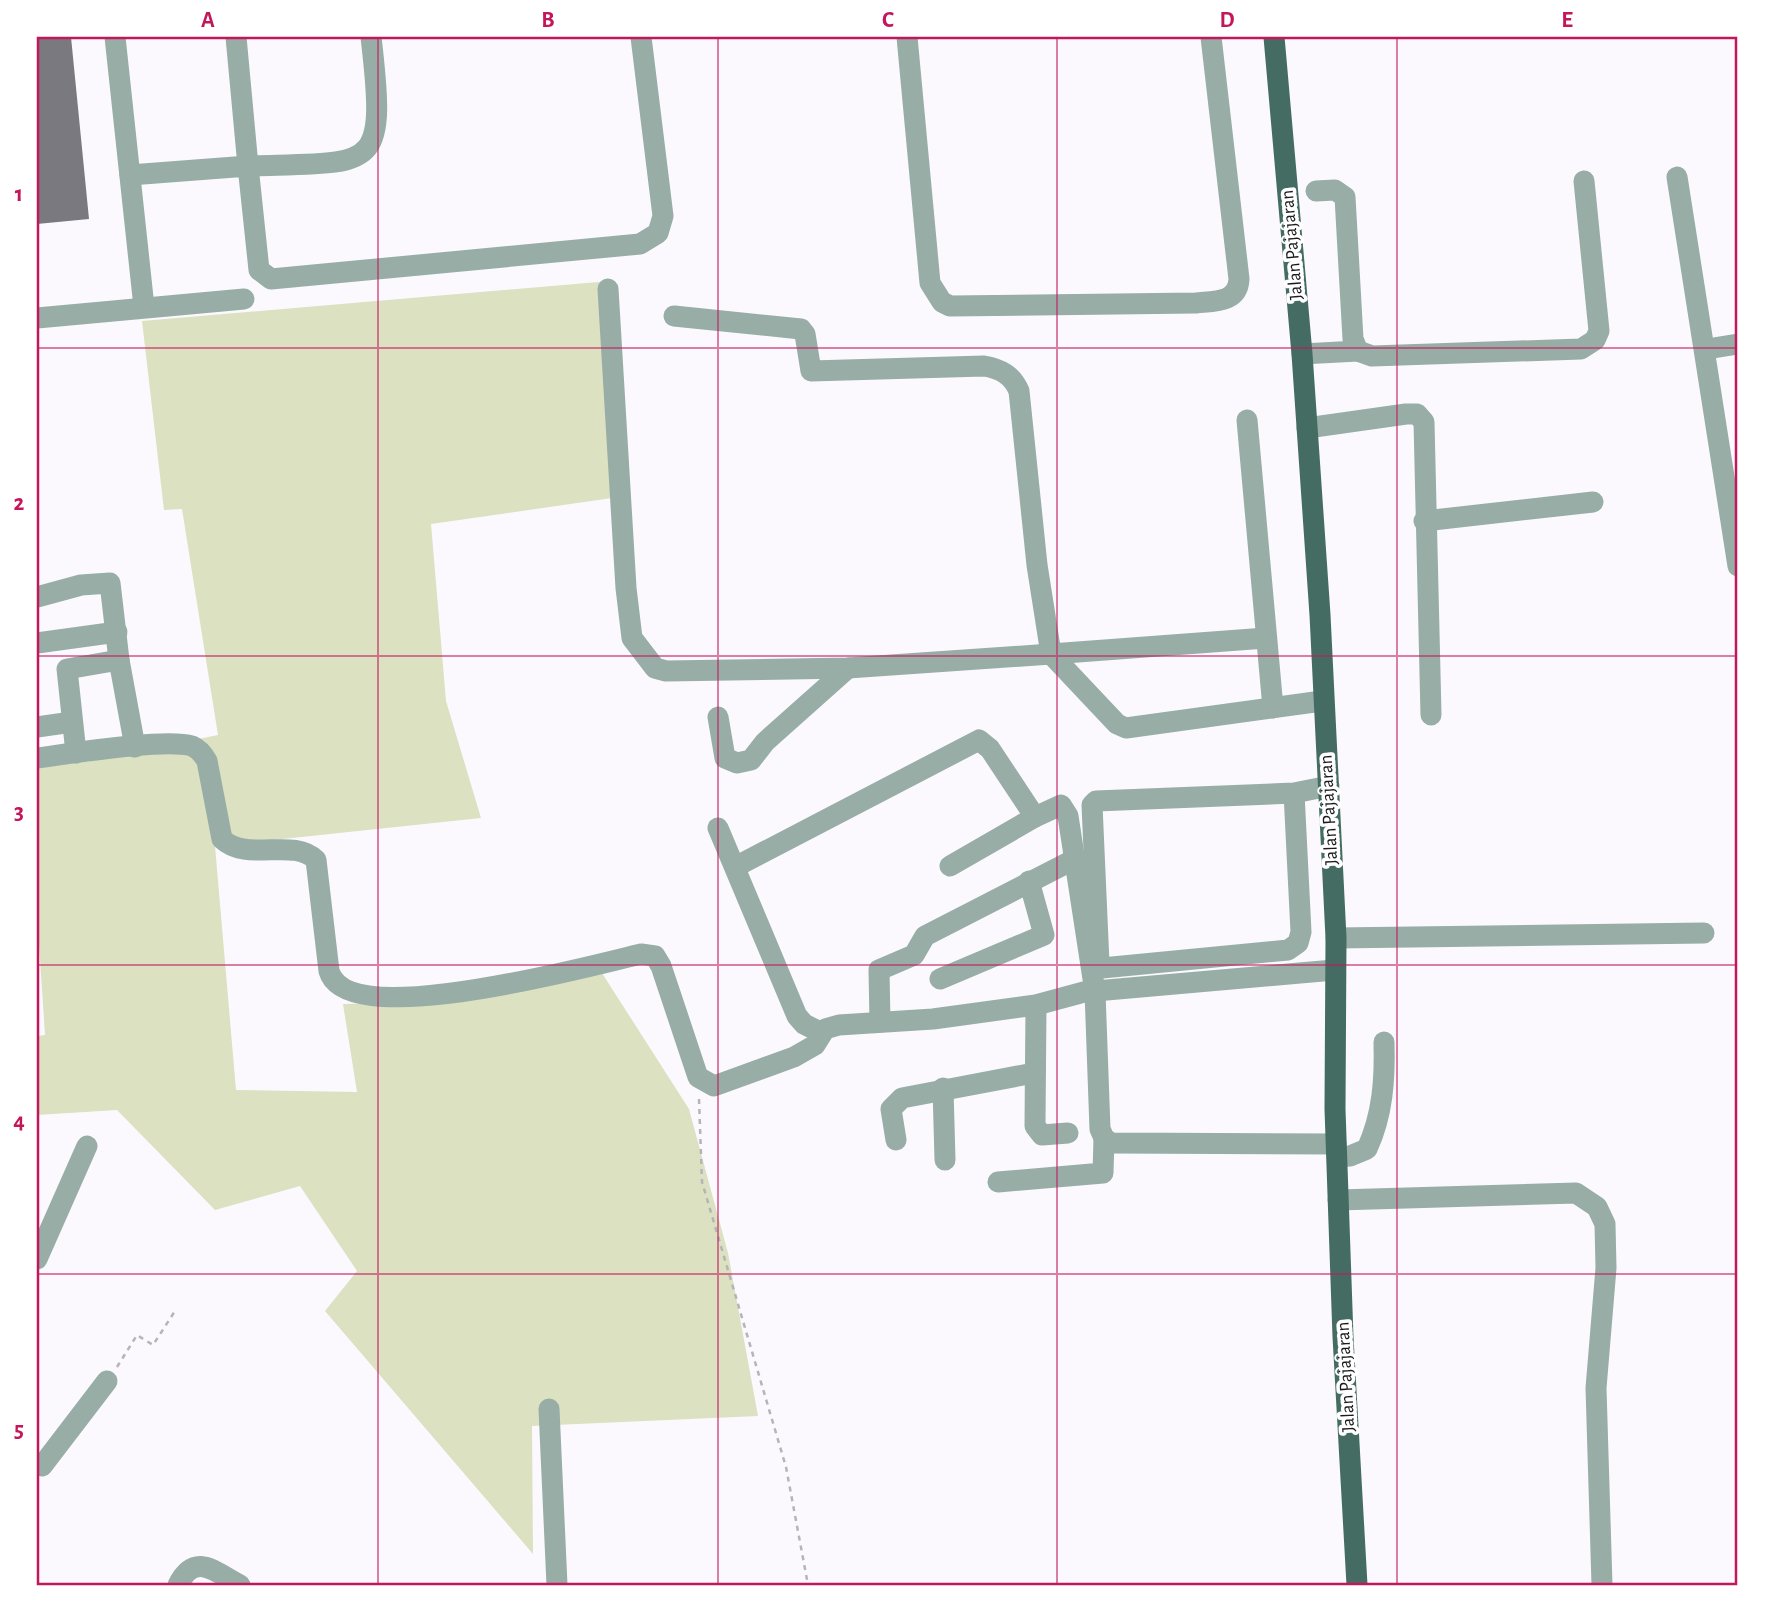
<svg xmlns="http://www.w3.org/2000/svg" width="1775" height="1622" font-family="'Alegreya Sans',sans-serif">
  <rect width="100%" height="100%" fill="#fbf9fe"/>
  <polygon fill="#dbe1c1" points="610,281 626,496 431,524 446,701 481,818 215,846 236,1090 357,1092 343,1004 468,1001 600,970 689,1109 728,1253 758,1416 532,1426 533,1554 325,1311 357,1271 300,1186 215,1210 117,1110 37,1115 37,1036 45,1035 37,914 37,767 86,762 218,735 182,509 164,510 142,321"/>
  <polygon fill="#7a797f" points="37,37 71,37 89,219 37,224"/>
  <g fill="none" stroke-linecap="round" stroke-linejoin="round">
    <g stroke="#b6b4b8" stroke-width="2.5" stroke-dasharray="5 5" stroke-linecap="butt">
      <polyline points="699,1099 702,1182 786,1467 808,1585"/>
      <polyline points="117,1367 137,1335 153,1345 175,1311"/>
    </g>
    <g stroke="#97ada6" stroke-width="21">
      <polyline points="115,37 144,307"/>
      <path d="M236,37L248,166C376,162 387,174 371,37"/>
      <path d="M907,37L930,283L942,302L950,306L1196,303C1214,301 1238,303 1239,279L1211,37"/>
      <polyline points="130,175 248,166 259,270 271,279 640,244 658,233 663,216 641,37"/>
      <polyline points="1677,177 1738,566"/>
      <polyline points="1316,191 1335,190 1345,197 1353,339 1358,351 1372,356 1581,349 1595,340 1599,331 1584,181"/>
      <polyline points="608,289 626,588 632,638 655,668 666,671 848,668 1051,654 1117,724 1126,728 1322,701"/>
      <path d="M674,316L801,329L805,334L811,371L984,366C1001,369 1012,375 1019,391L1037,565L1051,654L1266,638"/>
      <polyline points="37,318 244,299"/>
      <polyline points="1707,349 1738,344"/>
      <polyline points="1302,354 1358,351"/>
      <polyline points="1247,420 1273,708"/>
      <polyline points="1307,428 1406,414 1417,414 1424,422 1431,715"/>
      <polyline points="1424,521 1593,502"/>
      <polyline points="37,597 81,585 110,583 119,660"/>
      <polyline points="37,643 117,632"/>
      <polyline points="718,717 725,758 737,763 751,760 765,742 848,668"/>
      <polyline points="37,727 72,722"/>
      <polyline points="76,753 67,669 119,660 135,747"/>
      <path d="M37,758C68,754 165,738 192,746C199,749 203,754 207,761L222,839C247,863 293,837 316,860L329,971C347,1033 593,965 641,954L655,956L661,966L698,1077L714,1086L794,1057L815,1045L825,1029L839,1025L933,1019L1036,1005L1084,992L1334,970"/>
      <polyline points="1294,793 1301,932 1298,943 1288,950 1102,968 1099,963 1092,805 1096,801 1294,793 1329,786"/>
      <polyline points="718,828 797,1016 804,1024 822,1033"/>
      <polyline points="737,866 979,740 990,749 1035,817 1061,805 1068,816 1095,992 1100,1129 1104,1138 1111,1143 1336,1144"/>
      <polyline points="950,866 1035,817"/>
      <polyline points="1336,938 1704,933"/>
      <polyline points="940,979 1044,935 1029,881"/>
      <polyline points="1036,1005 1035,1126 1042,1135 1068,1133"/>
      <polyline points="880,1022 879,970 914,955 925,936 1073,860"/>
      <polyline points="943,1088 945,1160"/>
      <polyline points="896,1140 891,1109 902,1098 1034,1073"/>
      <path d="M1337,1157L1350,1156L1367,1149C1383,1114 1385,1079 1384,1042"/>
      <polyline points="998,1182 1103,1173 1104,1138"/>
      <polyline points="1338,1200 1576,1193 1597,1207 1605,1224 1606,1268 1596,1388 1602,1585"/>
      <polyline points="37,1259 87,1146"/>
      <polyline points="549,1409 557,1585"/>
      <polyline points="42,1466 107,1381"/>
      <path d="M178,1585C195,1551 215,1572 240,1585"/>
    </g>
    <polyline stroke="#456c62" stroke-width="21" points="1274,37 1302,354 1320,615 1336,938 1335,1109 1343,1337 1357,1585"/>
  </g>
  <path fill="none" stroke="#c2185b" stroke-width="2" stroke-opacity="0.55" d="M378,37V1585M718,37V1585M1057,37V1585M1397,37V1585M37,348H1738M37,656H1738M37,965H1738M37,1274H1738"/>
  <g text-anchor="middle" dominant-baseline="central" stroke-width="7" stroke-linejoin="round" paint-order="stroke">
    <g font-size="19" fill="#1b1a1c" stroke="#fff">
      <text transform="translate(1292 245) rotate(-95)">Jalan Pajajaran</text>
      <text transform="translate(1329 810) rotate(-93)">Jalan Pajajaran</text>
      <text transform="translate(1346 1377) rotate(-93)">Jalan Pajajaran</text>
    </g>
  </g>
  <rect width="1775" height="1622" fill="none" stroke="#ffffff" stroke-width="77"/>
  <rect x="38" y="38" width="1698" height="1546" fill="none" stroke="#c2185b" stroke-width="2.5"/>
  <g font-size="23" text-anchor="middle" font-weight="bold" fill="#c2185b">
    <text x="208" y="27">A</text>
    <text x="548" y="27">B</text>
    <text x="888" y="27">C</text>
    <text x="1227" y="27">D</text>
    <text x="1567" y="27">E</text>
    <text x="19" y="201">1</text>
    <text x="19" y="510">2</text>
    <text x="19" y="819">3</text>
    <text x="19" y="1128">4</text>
    <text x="19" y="1437">5</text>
  </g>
</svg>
